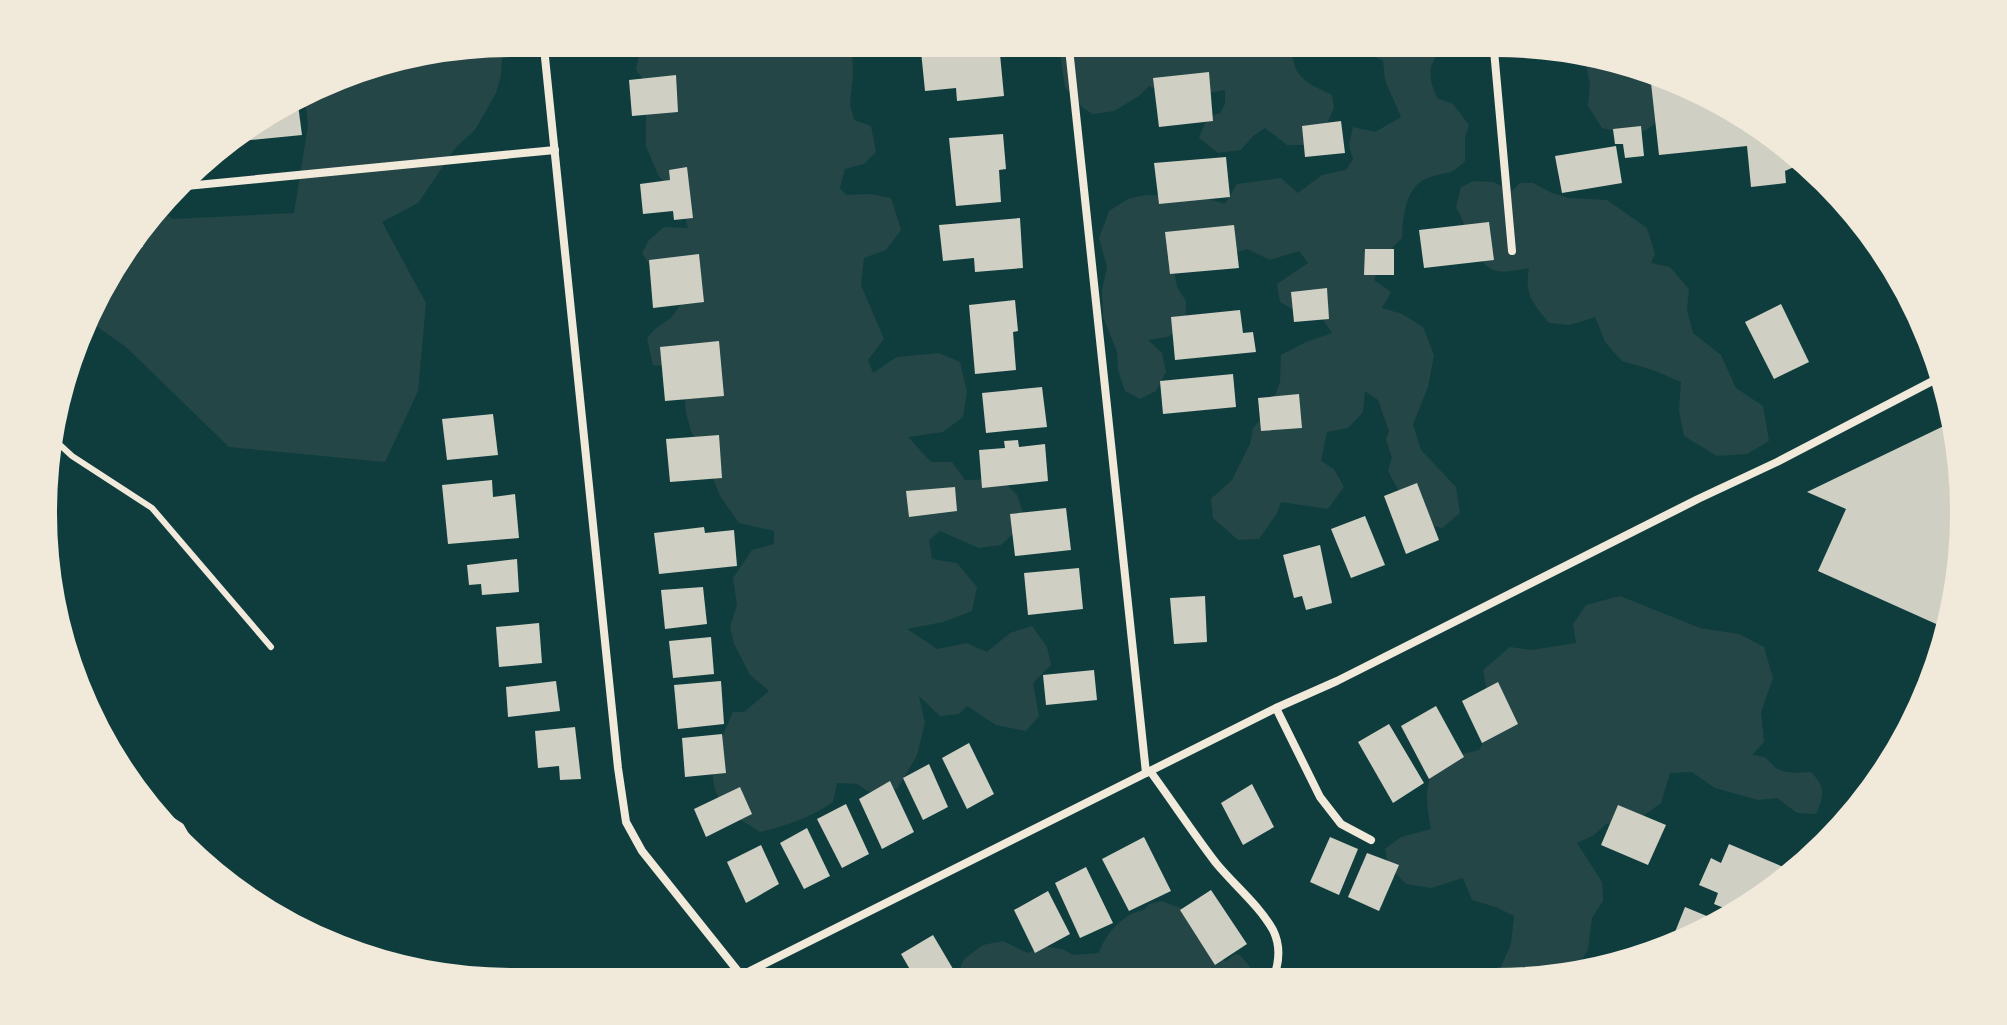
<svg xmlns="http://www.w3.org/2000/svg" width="2007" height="1025" font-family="Poppins,sans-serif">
  <rect width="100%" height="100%" fill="#0f3d3e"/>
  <g fill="#244646">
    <path d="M642,38H837L852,46L853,74L850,105L854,120L871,126L876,152L864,164L845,169L840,188L846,195L869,194L891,198L901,230L886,250L864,258L861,285L884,339L868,360L873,373L897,357L939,353L960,362L967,392L963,417L943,432L908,437L931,462H952L965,480L1001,479L1017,495L1026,522L1001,545L979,548L940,531L929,540L932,559L957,563L977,587L972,611L943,622L907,629L937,649L967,643L987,652L1010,633L1032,626L1047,647L1051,665L1033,683L1039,716L1026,731L996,725L967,706L959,714L940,716L919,696L925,723L917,755L898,788L876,796L857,784L837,783L833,802C810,818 787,825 760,832C750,825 738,819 729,811C698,781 719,744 733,712H744L769,691L750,675L734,644L730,627L737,605L733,578L752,550L774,544V531L739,523L720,496L706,460L691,431L686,413L684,383L678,367L653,365L647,338L655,329L672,317L686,296L657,276L642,253L649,240L664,227L688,228L681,203L658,175L646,146V104L648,85L636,70Z"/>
    <path d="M1058,39H1283C1294,48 1291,63 1299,74C1307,85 1321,89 1332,95L1334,108L1321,136L1308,145H1287L1265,128L1253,136L1241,150L1218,153L1199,138L1207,118L1220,113L1225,104V90L1201,94L1169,96L1149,86L1139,96L1114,111L1093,114L1083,108L1065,87Z"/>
    <path d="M1364,39H1463L1458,46L1447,45C1427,63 1427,74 1437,98L1453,104L1469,125L1465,137V161C1450,176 1449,171 1430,177C1405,185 1403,216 1402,238L1383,257L1374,280L1391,292L1382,308L1402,314L1423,327L1434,355L1428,387L1413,424L1421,450L1456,487L1460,513L1442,528L1415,522L1388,471L1392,457L1386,440L1389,431L1378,400L1365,391L1363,412L1348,428L1327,432L1321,461L1334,469L1344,487L1328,509L1281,502L1277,513L1259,539L1238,540L1213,518L1211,499L1232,480L1250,444L1253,428L1270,409L1280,382L1281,355L1306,342L1332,333L1319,314L1303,315L1280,302L1277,284L1308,263L1299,251L1270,260L1247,249L1223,257L1173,264L1177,287L1186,301L1185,325L1167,337L1148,340L1162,353L1166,372L1156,391L1140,399L1125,391L1118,370L1117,352L1103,317L1102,290L1107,267L1099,238L1109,211L1128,199L1146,195L1199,196L1225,204L1237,184L1281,178L1298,193L1322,175L1346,170L1353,159L1349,145L1353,127L1375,132L1401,117L1385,80L1383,61L1367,52Z"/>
    <polygon points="503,40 501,75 496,93 475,130 457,146 418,203 382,222 426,303 418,391 385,462 229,447 126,347 88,320 118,249 157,208 173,219 294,213 308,125 305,100 299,96 360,63"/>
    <polygon points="1584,55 1704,87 1721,100 1701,116 1664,117 1646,130 1629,134 1602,128 1588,106 1590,84"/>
    <path d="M1473,181L1493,182L1512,191L1520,183H1533L1552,193L1568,198L1607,200L1647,228L1655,254L1651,263L1670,267L1689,289L1687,310L1693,333L1721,355L1736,388L1763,406L1769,441L1747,454L1717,456L1684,436L1679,411L1681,382L1653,370L1622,361L1605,342L1595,317L1570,325L1549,323C1533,303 1524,296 1529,268C1519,270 1507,273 1497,271C1475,267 1467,225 1456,207L1461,187Z"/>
    <path d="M1620,596L1700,628L1739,634L1764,647L1773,678L1761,712L1764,742L1752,755C1772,758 1763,757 1776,768C1786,774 1800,773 1811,772C1826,787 1824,796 1816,814L1797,813L1777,798L1758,800L1715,788L1692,772L1670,773L1661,803L1635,822L1606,824L1594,835L1577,843L1602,882L1603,901L1592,918L1588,949L1579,965V977L1557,983H1498L1499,971L1511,944L1514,916L1496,907L1472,900L1463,878L1431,888L1406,884L1388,865L1385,849L1401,837L1431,829C1427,807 1421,778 1442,762C1451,755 1468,753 1479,750L1489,732L1488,698L1483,670L1510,647L1531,650L1576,643L1573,624L1586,605Z"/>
    <path d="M1161,901L1189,911L1218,958L1226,961L1235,954L1240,955L1250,967L1249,984L952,985L958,974L964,959L983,945L1003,941L1028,953L1042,946L1062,949L1074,955L1099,953C1105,934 1124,913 1144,910L1149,904Z"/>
  </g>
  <g fill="#cfcfc3">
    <polygon points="603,38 656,38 657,48 604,54"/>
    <polygon points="999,44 1004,96 957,101 956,88 925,91 921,51"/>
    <polygon points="1209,72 1213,121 1159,127 1153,78"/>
    <polygon points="1654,73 1704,87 1803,163 1785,171 1786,183 1751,187 1747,146 1659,155 1650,74"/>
    <polygon points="676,75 678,112 632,116 629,80"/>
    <polygon points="297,97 302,135 240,141 238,128"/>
    <polygon points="1341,121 1345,153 1305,157 1302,126"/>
    <polygon points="1641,126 1644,156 1625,158 1623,144 1615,144 1613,129"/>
    <polygon points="1003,134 1006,169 999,170 1001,202 956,206 949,138"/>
    <polygon points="1616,146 1622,183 1562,193 1555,156"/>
    <polygon points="1226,157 1230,197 1159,204 1154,163"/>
    <polygon points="687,167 693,218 674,220 673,211 643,214 640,184 670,180 669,170"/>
    <polygon points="148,216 149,228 142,229 143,247 118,250"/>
    <polygon points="1020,218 1023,268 975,272 974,258 943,261 939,225"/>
    <polygon points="1489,222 1494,260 1424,268 1419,230"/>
    <polygon points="1234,225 1239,268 1170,274 1165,232"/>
    <polygon points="1365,249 1394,249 1394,275 1364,275"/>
    <polygon points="699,254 704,302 653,308 649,260"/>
    <polygon points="1327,288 1329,319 1294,322 1291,292"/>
    <polygon points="1015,300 1018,331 1013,332 1016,370 975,374 969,305"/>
    <polygon points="1781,304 1809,362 1774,379 1745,322"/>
    <polygon points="1240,310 1243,333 1253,332 1256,352 1175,360 1171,317"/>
    <polygon points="719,341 724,396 665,401 660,347"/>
    <polygon points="1233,374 1236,407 1163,414 1160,381"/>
    <polygon points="1042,387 1047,427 986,433 982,393"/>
    <polygon points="1299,394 1302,428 1261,431 1258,398"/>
    <polygon points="493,414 498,455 447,460 442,419"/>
    <polygon points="1952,422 1968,543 1945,628 1818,571 1846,509 1807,492"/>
    <polygon points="719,435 722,478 670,482 666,439"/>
    <polygon points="1018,440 1019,447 1045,444 1048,481 982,488 979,450 1005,448 1004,441"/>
    <polygon points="492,480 493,497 515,494 519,538 448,544 442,485"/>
    <polygon points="1417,483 1439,540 1406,554 1384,496"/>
    <polygon points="955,487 957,511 909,517 906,491"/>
    <polygon points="1066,508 1071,550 1015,556 1010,514"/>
    <polygon points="1365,516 1385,565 1351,578 1331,529"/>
    <polygon points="704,527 705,533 734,530 737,566 659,574 654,533"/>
    <polygon points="1320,545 1332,603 1306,610 1302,596 1294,598 1283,555"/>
    <polygon points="517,559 519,592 482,595 481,584 469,585 467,565"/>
    <polygon points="1079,568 1083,609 1028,615 1024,573"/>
    <polygon points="703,587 707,624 665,629 661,590"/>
    <polygon points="1205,596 1207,642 1174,644 1170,598"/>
    <polygon points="539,623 542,663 499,667 496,627"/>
    <polygon points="711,637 714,674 673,678 669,641"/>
    <polygon points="1094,670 1097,700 1046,705 1043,675"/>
    <polygon points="556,681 560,711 508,717 506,687"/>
    <polygon points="721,681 724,724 678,729 674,685"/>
    <polygon points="1498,682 1518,724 1482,743 1462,701"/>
    <polygon points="1436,706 1464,757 1429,779 1401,726"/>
    <polygon points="1389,724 1424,783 1393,803 1358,742"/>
    <polygon points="575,727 581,779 560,780 559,766 538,768 535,731"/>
    <polygon points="722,734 726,773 685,777 682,738"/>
    <polygon points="969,743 994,794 967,809 942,758"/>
    <polygon points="929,764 948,807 923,820 903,778"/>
    <polygon points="890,781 914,832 882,849 859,799"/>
    <polygon points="1252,784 1274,827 1243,845 1221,803"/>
    <polygon points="740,787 752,814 706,837 694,809"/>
    <polygon points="846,804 869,854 842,868 817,819"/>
    <polygon points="1618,805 1666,825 1648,865 1601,845"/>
    <polygon points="807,828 830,876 804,889 780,843"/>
    <polygon points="1144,837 1171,891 1129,911 1102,859"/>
    <polygon points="1330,837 1358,849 1339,895 1310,882"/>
    <polygon points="1729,844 1800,874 1783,889 1739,914 1714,904 1718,893 1699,885 1711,858 1721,863"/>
    <polygon points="761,845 779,884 746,903 727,862"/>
    <polygon points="1367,853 1399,865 1379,911 1348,897"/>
    <polygon points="1086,867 1113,923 1080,938 1055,883"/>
    <polygon points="1211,890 1247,944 1215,965 1180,910"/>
    <polygon points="1048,891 1070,934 1035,953 1014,910"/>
    <polygon points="1685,907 1714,919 1708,932 1695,940 1675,932"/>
    <polygon points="933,935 956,974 940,985 919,985 901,954"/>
  </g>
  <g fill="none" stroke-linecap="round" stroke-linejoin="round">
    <g stroke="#f1e9da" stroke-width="6">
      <polyline points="47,433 72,456 152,508 271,647"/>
      <polyline points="144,802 181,826 204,867"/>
      <polyline points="284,925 364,955"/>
    </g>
    <g stroke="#f1e9da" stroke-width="8">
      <polyline points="543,38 618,768 626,822 642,851 741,975"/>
      <polyline points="1068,39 1146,773"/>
      <polyline points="1493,39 1512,251"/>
      <polyline points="176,187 555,150"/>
      <polyline points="1276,708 1320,797 1341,824 1371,840"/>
      <path d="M1150,771C1172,801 1193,833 1216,863C1234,885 1259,905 1273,930C1282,948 1279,966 1271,984"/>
      <polyline points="722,985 1276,708 1337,681 1698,499 1777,462 1946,374"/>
    </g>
  </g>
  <path d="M0 0H2007V1025H0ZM512 52H1495A460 460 0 0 1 1955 512V513A460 460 0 0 1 1495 973H512A460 460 0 0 1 52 513V512A460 460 0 0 1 512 52Z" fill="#f1e9da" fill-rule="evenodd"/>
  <path fill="none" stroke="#f1e9da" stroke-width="10" d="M512 52H1495A460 460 0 0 1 1955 512V513A460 460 0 0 1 1495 973H512A460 460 0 0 1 52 513V512A460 460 0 0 1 512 52Z"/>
</svg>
